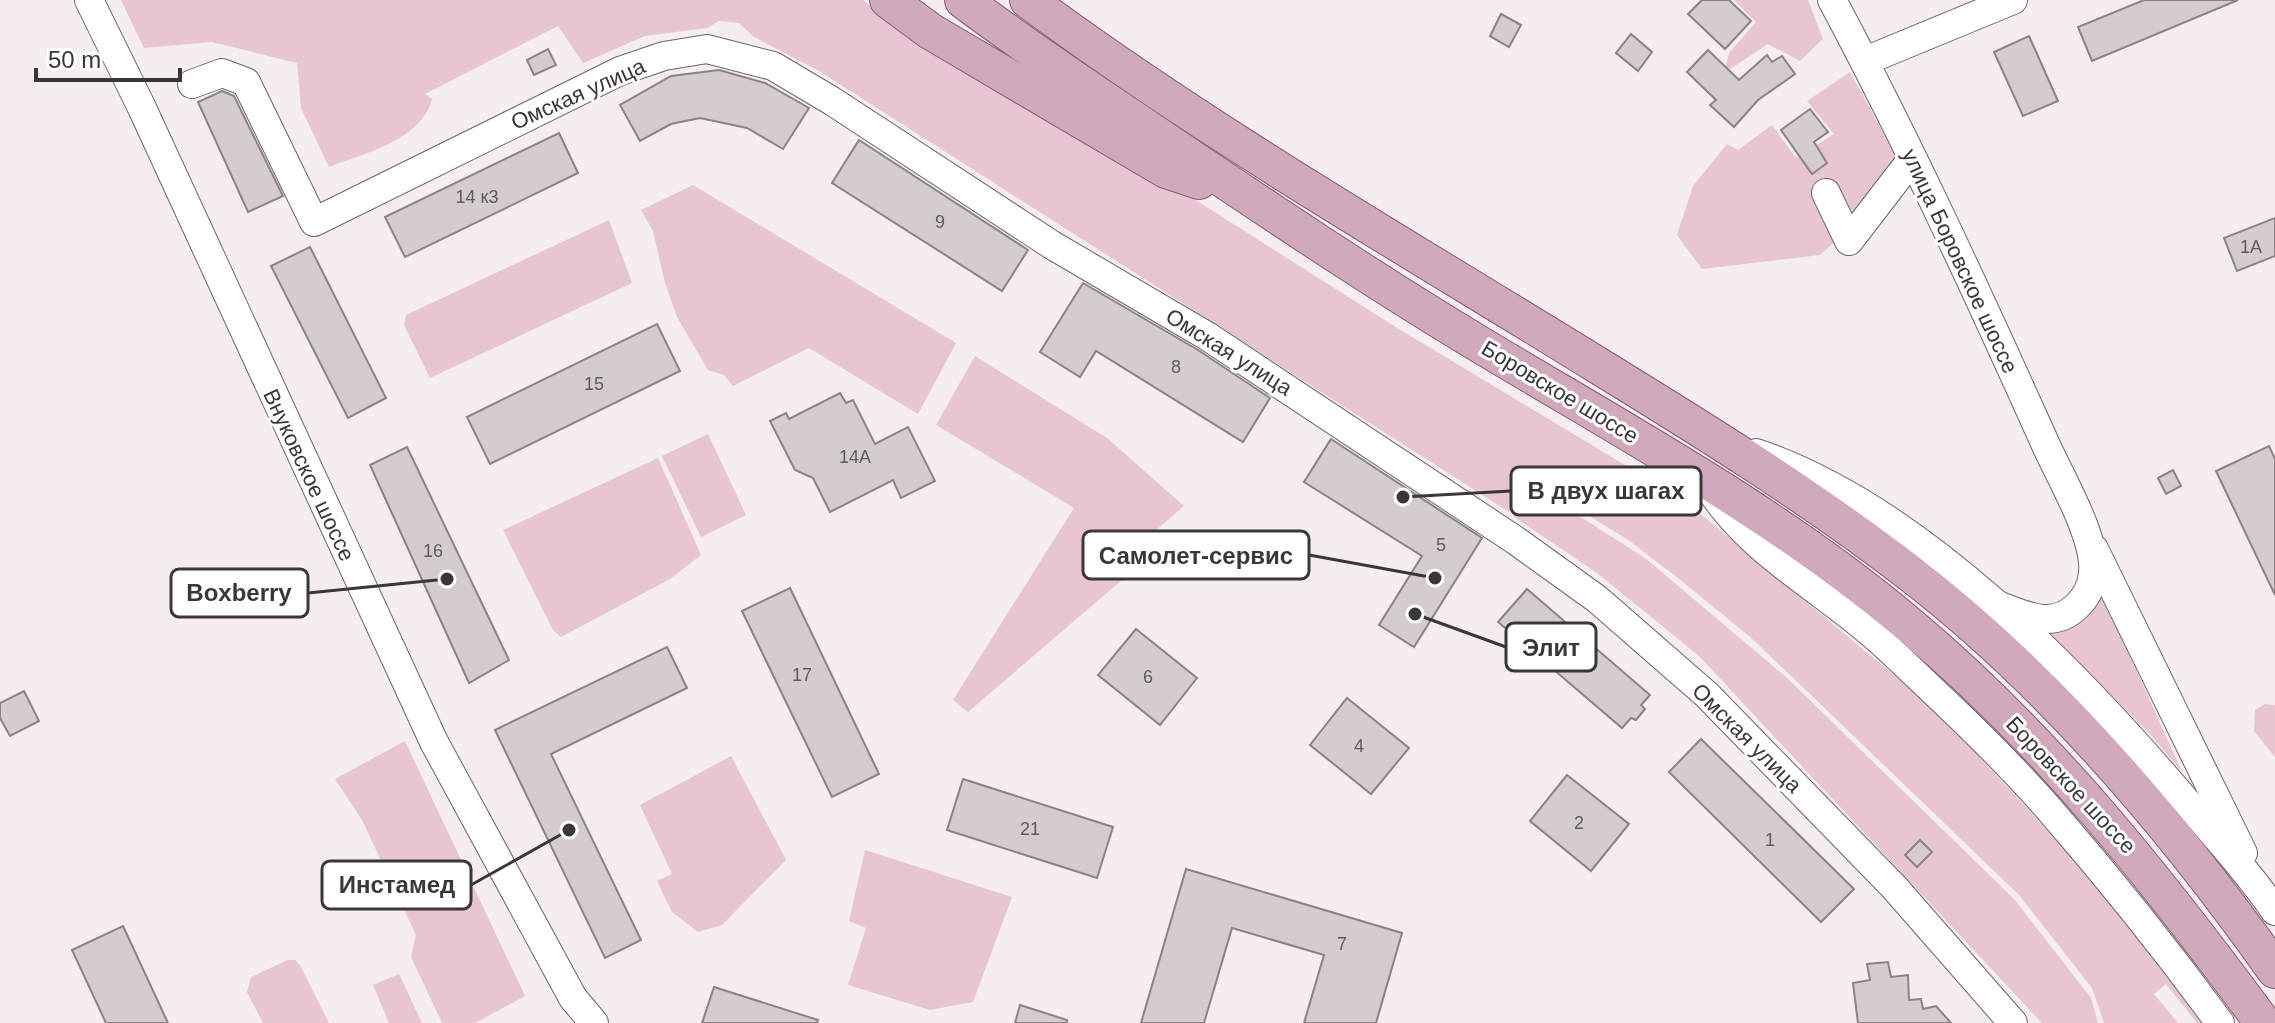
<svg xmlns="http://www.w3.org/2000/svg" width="2275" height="1023" font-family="Helvetica,sans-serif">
  <rect width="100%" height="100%" fill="#f5edf0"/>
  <g fill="#e8c5d3">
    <path d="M121,0H863L900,30L1202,204L1394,326L1685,501L1936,710L2086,872L2202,1023H2197L2166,984L2154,994L2178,1023H2104L2092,988L2019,895L1810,694L1749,636L1678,578L1627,539L1529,480L1509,512L819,71L754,37L739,23L719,21L707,28L645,36L583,63L558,26L425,94L432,99C421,141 364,153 329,167L301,108L297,63L212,42L144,48Z"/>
    <polygon points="1734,0 1808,0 1823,39 1800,61 1768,44 1724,73 1729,53 1756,22"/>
    <polygon points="1850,72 1901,165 1847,231 1820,255 1702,269 1677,235 1693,186 1727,144 1738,150 1772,125 1796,158 1834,134 1807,101"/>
    <polygon points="693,185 956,343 918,414 809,348 733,386 724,375 708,370 677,317 665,283 653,231 641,210"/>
    <polygon points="609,220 632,283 430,378 404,325 406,315"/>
    <polygon points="975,356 1107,438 1184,506 1125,557 1136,568 968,712 953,700 1074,508 936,425"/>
    <polygon points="708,434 746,515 701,537 662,456"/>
    <polygon points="658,458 701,555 670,579 561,637 553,630 503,530"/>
    <polygon points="1532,486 1645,558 1786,677 2015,900 2091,998 2098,1023 2042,1023 1699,656 1597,573 1513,516"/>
    <polygon points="2103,596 2182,772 2150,734 2051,635 2079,622"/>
    <polygon points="2265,704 2275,705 2275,757 2254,731 2255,710"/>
    <polygon points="405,741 525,996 475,1023 442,1023 411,957 416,935 362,820 335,779"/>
    <polygon points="731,756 786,860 722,925 698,932 672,912 657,881 672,874 640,805"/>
    <polygon points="865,850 1012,897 973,1002 930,1010 848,985 866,928 849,921"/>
    <polygon points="288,960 295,960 300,965 329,1023 263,1023 247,992 251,977"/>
    <polygon points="399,974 422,1023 389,1023 373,985"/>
  </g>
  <g fill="#d4cccf" stroke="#8b8386" stroke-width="2">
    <polygon points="1702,0 1729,0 1751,21 1725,49 1688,14"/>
    <polygon points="2144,0 2238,0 2092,61 2078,27"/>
    <polygon points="1501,14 1521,25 1509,47 1490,36"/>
    <polygon points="1631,34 1652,52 1638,71 1616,53"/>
    <polygon points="2029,36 2058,101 2023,116 1994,52"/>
    <polygon points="548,49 556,65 534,75 527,60"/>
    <polygon points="1708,50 1739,80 1767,55 1772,62 1782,56 1795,74 1758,100 1734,127 1710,105 1716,100 1687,72"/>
    <polygon points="719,70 765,83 809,108 783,149 747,128 700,118 671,124 640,141 620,105 671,76"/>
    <polygon points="222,91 234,96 283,196 248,212 198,102"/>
    <polygon points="1810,109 1828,132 1814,142 1827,163 1812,174 1781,130"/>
    <polygon points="559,133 578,173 405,257 385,217"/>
    <polygon points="859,140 1028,250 1002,291 832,183"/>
    <polygon points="2275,218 2275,256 2237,271 2224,238"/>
    <polygon points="310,247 386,398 348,418 271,266"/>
    <polygon points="1083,283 1198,350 1270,398 1243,442 1096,351 1080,377 1040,352"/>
    <polygon points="657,324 680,371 490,464 467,417"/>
    <polygon points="840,393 846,403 853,400 875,444 908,427 935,481 901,498 893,480 830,512 813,478 795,470 770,421 786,413 789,419"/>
    <polygon points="1331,439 1482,538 1414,647 1379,625 1422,556 1304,482"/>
    <polygon points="2269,446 2275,459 2275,595 2216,471"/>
    <polygon points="407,447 509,660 469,683 370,465"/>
    <polygon points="2173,470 2181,486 2166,494 2158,478"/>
    <polygon points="790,588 879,774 832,797 742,611"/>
    <polygon points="1527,589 1650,695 1641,705 1645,709 1636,720 1631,718 1622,728 1498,622"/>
    <polygon points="1136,629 1197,678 1160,725 1098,675"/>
    <polygon points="667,647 687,688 551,754 641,940 605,958 495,730"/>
    <polygon points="24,691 39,721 10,736 0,718 0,703"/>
    <polygon points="1347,698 1409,748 1371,794 1310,745"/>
    <polygon points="1701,739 1854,889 1821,922 1669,772"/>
    <polygon points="1567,775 1629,824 1591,871 1530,821"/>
    <polygon points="963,779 1113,827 1097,878 947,830"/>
    <polygon points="1920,840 1932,852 1917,867 1905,855"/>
    <polygon points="1186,869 1402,933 1376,1023 1304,1023 1324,955 1232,928 1204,1023 1141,1023"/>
    <polygon points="123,926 168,1023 106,1023 72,950"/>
    <polygon points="1888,962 1891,977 1908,975 1909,1000 1921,999 1923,1009 1936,1006 1951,1023 1858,1023 1853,983 1870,980 1867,964"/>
    <polygon points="714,987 818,1020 817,1023 702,1023"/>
    <polygon points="1020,1005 1067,1020 1067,1023 1015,1023"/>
  </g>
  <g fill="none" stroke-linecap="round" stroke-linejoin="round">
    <defs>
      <g id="minor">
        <polyline points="89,0 142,108 434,742 573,998 594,1023"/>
        <path d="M1832,0C1909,144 1978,294 2045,443C2059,475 2097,538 2093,573C2092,585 2087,596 2078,605C2053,631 2024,615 1995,604"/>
        <polyline points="1865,61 2013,0"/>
        <polyline points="192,84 222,73 246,82 314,222 620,71 664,56 707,49 773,66 832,101 1052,245 1207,336 1515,540 1597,599 1707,695 1894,887 2013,1023"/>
        <polyline points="1826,193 1849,241 1912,159"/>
        <path d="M1756,453C1920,508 2081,677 2191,807C2219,841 2250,874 2275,911"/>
        <path d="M1706,483C1750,556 1830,592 1890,650C1944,701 2000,753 2049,809C2109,878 2166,949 2220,1023"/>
        <polyline points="2094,549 2243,853"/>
      </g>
      <g id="major">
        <polyline points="888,0 930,31 1166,170 1199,181"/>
        <path d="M963,0C1028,49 1095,93 1163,139C1267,209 1371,279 1479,344C1625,432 1776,513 1907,623C2046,739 2156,878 2263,1023"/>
        <path d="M1028,0C1208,133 1403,245 1594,363C1700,428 1808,495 1907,571C2048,679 2173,826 2275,970"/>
      </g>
    </defs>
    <use href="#minor" stroke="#6d6669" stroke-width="30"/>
    <use href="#major" stroke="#895c71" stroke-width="38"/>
    <use href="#minor" stroke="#fff" stroke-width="28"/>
    <use href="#major" stroke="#d1a9bc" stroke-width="36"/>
  </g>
  <g text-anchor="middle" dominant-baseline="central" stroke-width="6" stroke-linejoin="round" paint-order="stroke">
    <g font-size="18" fill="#605c5e">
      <text x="477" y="197">14 к3</text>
      <text x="940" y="222">9</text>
      <text x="2251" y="247">1А</text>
      <text x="1176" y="367">8</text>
      <text x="594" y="384">15</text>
      <text x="855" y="457">14А</text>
      <text x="1441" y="545">5</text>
      <text x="433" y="551">16</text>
      <text x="802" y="675">17</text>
      <text x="1148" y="677">6</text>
      <text x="1359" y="746">4</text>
      <text x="1579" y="823">2</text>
      <text x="1030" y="829">21</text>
      <text x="1770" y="840">1</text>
      <text x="1342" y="944">7</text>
    </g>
    <g font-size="22" fill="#3a3738" stroke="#fff">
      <text transform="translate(578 94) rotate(-24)">Омская улица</text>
      <text transform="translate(1960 261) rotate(65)">улица Боровское шоссе</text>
      <text transform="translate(1229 352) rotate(32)">Омская улица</text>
      <text transform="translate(1560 392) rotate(31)">Боровское шоссе</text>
      <text transform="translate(309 475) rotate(65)">Внуковское шоссе</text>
      <text transform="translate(1747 738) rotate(45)">Омская улица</text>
      <text transform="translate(2071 785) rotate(47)">Боровское шоссе</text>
    </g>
  </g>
  <path fill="none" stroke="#3a3738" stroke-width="3" d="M1403 497L1511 491M1435 578L1309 555M447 579L308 593M1415 614L1506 647M569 830L471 885"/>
  <g fill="#3a3738" stroke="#fff" stroke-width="3">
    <circle cx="1403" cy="497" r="8"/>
    <circle cx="1435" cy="578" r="8"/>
    <circle cx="447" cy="579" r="8"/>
    <circle cx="1415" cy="614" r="8"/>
    <circle cx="569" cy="830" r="8"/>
  </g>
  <g fill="#fff" stroke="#3a3738" stroke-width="3">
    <rect x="1511" y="467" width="190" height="48" rx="8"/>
    <rect x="1083" y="531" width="226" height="48" rx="8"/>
    <rect x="171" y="569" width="137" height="48" rx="8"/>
    <rect x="1506" y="623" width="90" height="48" rx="8"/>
    <rect x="322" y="861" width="149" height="48" rx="8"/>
  </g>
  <g font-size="24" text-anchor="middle" font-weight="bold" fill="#3a3738">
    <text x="1606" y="499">В двух шагах</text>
    <text x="1196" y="564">Самолет-сервис</text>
    <text x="239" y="601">Boxberry</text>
    <text x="1551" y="656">Элит</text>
    <text x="397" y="893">Инстамед</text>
  </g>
  <path d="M36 68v12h144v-12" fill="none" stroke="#3a3738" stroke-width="4"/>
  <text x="48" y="68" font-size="24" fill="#3a3738" stroke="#ffffff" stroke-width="6" paint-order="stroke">50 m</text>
</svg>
